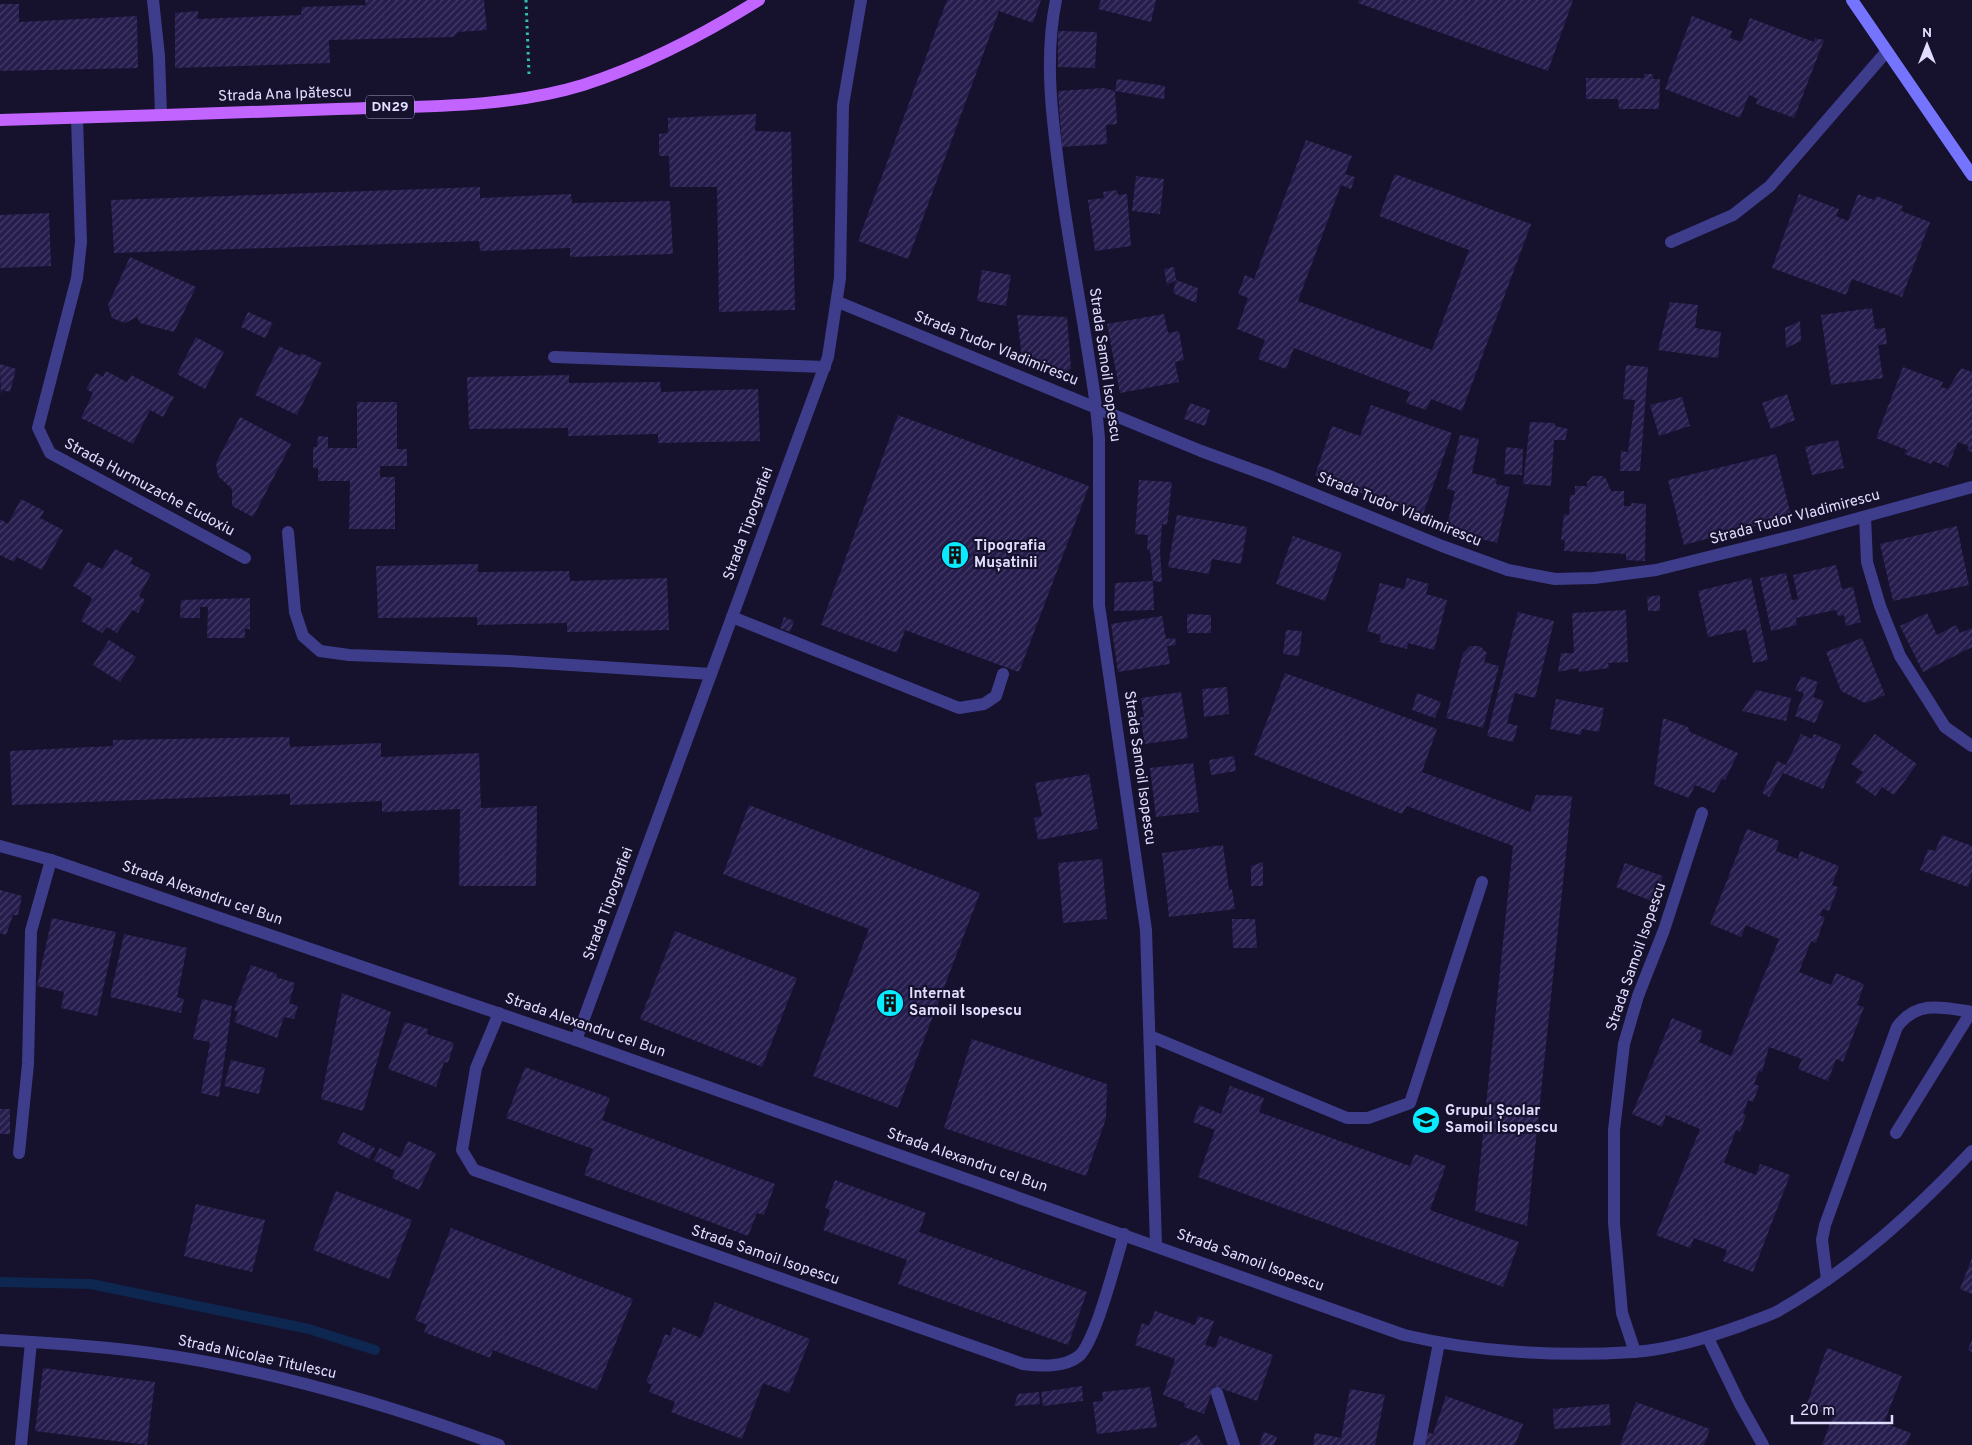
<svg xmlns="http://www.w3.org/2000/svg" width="1972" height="1445" font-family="Overpass,sans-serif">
  <defs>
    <pattern id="building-hatch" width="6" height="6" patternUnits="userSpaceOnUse" patternTransform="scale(1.25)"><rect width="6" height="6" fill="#261d4d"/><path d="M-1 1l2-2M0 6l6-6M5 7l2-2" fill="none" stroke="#453d68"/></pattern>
  </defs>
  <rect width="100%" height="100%" fill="#16112c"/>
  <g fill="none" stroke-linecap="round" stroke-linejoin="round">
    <polyline stroke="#0d2750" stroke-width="10" points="0,1282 91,1284 309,1329 375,1350"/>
  </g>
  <g fill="url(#building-hatch)">
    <polygon points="365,0 484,0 487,30 458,32 454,37 329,40 330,63 175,68 175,13 198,11 197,19 301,15 302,7 366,5"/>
    <polygon points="947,0 1041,0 1033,23 999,11 908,259 858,241"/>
    <polygon points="1101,0 1156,0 1151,22 1098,9"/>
    <polygon points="1359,0 1573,0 1548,71 1358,3"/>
    <polygon points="0,4 19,4 19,22 137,16 138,68 0,71"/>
    <polygon points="1692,16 1732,31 1730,38 1741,42 1750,18 1814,42 1815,38 1824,40 1794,118 1756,104 1758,99 1749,95 1740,118 1665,89"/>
    <polygon points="1058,31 1097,32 1095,68 1058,67"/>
    <polygon points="1644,74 1653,74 1653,79 1660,79 1659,109 1619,109 1618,99 1586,99 1586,78 1644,78"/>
    <polygon points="1117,79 1165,86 1164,99 1115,91 1117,124 1106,125 1107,144 1062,147 1058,91 1103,88 1115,91"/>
    <polygon points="756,114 755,131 791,132 795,310 719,312 717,187 670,187 669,156 659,156 659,134 668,133 668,118"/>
    <polygon points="1306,140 1352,156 1345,174 1355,177 1351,189 1341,185 1298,301 1432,350 1469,250 1379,216 1395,174 1531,224 1462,411 1431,399 1426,410 1406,403 1410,392 1294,348 1286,369 1258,359 1265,340 1237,329 1248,298 1238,294 1245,275 1254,279"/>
    <polygon points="1136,176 1164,179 1160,214 1132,211"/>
    <polygon points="480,187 480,198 571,194 572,203 670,201 673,254 570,257 570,248 480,251 479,241 114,253 111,200"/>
    <polygon points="1117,190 1118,195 1127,194 1131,246 1095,251 1088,200 1104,198 1103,192"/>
    <polygon points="1799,194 1839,209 1836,216 1848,221 1858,194 1874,200 1876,196 1903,206 1901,211 1930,222 1902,297 1852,279 1846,295 1772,268"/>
    <polygon points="49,213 51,266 0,268 0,215"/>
    <polygon points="130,257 196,287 174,332 140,323 137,317 125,323 112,318 108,305"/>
    <polygon points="1174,267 1176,280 1198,288 1196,303 1173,293 1176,280 1167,285 1164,269"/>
    <polygon points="982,270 1011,275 1006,306 977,301"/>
    <polygon points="1670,302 1698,305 1695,328 1721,332 1718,358 1658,350"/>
    <polygon points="1872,308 1875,329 1885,328 1887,344 1878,345 1883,378 1831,385 1821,315"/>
    <polygon points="248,312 273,323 265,338 241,327"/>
    <polygon points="1164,314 1168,333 1179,331 1184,360 1175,362 1179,382 1120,393 1107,324"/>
    <polygon points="1017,315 1067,317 1071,368 1065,373 1022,358"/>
    <polygon points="1800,321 1801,341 1786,348 1785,328"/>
    <polygon points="196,337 224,352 205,389 177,374"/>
    <polygon points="279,346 300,356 301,353 322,363 297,415 255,395"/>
    <polygon points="0,364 16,369 10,392 2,390 1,396"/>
    <polygon points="1626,365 1648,367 1640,471 1620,471 1621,451 1628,452 1635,400 1623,399"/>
    <polygon points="1903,367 1943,382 1941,387 1948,389 1961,368 1972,372 1972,452 1967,450 1969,446 1958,442 1948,467 1933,461 1931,464 1904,454 1907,450 1876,438"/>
    <polygon points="106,371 127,382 131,375 174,397 163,417 150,410 133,444 81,418 93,393 86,389 96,373 103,377"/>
    <polygon points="569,375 569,383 660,382 661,392 758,389 760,441 658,443 658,434 568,436 568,428 469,429 467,377"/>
    <polygon points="1787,394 1795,420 1771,429 1762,403"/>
    <polygon points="1682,397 1690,426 1659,436 1650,405"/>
    <polygon points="357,402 397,402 397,449 407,449 407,466 380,466 380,477 395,477 395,529 349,529 350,481 318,481 318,468 313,468 313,447 317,447 318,436 328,437 328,448 357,448"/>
    <polygon points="1190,403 1210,410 1205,426 1184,419"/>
    <polygon points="1371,405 1452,433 1422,517 1315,475 1332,426 1360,436"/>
    <polygon points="898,415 1089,486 1019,672 905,630 897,653 821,625"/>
    <polygon points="240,417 291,444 253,517 232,506 232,489 218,476 216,463"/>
    <polygon points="1530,422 1555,423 1555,426 1568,429 1565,440 1554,440 1551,486 1523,484"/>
    <polygon points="1460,435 1479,439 1472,473 1497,479 1496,484 1510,487 1497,543 1446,530 1455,491 1447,489"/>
    <polygon points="1838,440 1844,468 1812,475 1805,447"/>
    <polygon points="1506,447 1523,449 1522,475 1504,474"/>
    <polygon points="1776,454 1791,516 1684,545 1668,480"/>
    <polygon points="1593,476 1602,476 1606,479 1611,491 1624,491 1624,506 1631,506 1631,503 1646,504 1645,561 1626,560 1626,554 1564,551 1565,540 1561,540 1564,514 1569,515 1570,495 1575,495 1575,486 1587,486 1587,482"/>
    <polygon points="1139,480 1172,482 1167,525 1162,524 1160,551 1162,582 1153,581 1154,610 1114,611 1115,583 1153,581 1150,550 1147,550 1148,535 1135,534"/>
    <polygon points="21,499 44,511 40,518 63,530 42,570 17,557 14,562 0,555 0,519 8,524"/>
    <polygon points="1177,515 1247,527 1241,564 1212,559 1209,574 1168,567"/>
    <polygon points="1957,526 1969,585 1893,601 1880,544"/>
    <polygon points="1293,536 1342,553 1325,601 1276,584"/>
    <polygon points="115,549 133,558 130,563 151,574 139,596 145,600 138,613 132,610 117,633 107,627 102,633 81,621 92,598 73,586 88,562 102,569"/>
    <polygon points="478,564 478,572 569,571 570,581 667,578 669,630 567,632 567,623 477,625 477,617 378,618 376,566"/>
    <polygon points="1836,565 1842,589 1853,587 1861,622 1846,626 1844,615 1838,616 1836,610 1796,618 1797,625 1771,631 1760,578 1786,573 1792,600 1798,599 1793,575"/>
    <polygon points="1407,578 1429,584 1426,594 1447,600 1434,650 1408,643 1407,649 1379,642 1381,635 1367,631 1380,583 1404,589"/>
    <polygon points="1751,578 1768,660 1753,663 1746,629 1708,637 1698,591"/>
    <polygon points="1660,595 1660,611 1648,611 1647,597"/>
    <polygon points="250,598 250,629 245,629 245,638 207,638 208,607 200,607 200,618 180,618 181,600"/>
    <polygon points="1626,610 1628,662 1608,663 1609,668 1579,672 1578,668 1558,672 1561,653 1574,653 1572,613"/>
    <polygon points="1518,612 1554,621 1535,698 1515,693 1507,723 1518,726 1513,742 1487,736"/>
    <polygon points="1927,613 1937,635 1956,625 1960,633 1972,628 1972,647 1923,672 1900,626"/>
    <polygon points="1187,614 1211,615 1211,633 1187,633"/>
    <polygon points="1162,616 1166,639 1175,638 1176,645 1167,646 1170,664 1118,672 1111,624"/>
    <polygon points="784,617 794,621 790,632 780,628"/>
    <polygon points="1286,630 1302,631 1299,656 1283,654"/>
    <polygon points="1862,638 1885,695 1865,703 1841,691 1826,652"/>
    <polygon points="109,640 136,657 120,682 93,665"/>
    <polygon points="1470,646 1480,646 1487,653 1484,662 1499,666 1483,728 1446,718 1463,653"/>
    <polygon points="1285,673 1437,729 1422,772 1530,812 1536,795 1572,796 1527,1226 1475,1211 1513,846 1407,806 1402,814 1254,755"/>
    <polygon points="1801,676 1818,682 1813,697 1824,701 1815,723 1795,716 1804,693 1795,690"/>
    <polygon points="1227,687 1229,714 1204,717 1202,689"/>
    <polygon points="1756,690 1791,698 1786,721 1742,711"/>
    <polygon points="1181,692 1188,738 1145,744 1140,717 1144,717 1141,698"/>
    <polygon points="1417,693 1441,702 1435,718 1412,710"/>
    <polygon points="1556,699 1604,708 1599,732 1582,729 1581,735 1550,729"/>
    <polygon points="1663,718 1688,727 1690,732 1738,753 1725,780 1722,779 1714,793 1695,785 1689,798 1654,785"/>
    <polygon points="1801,734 1812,739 1814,734 1841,745 1823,789 1783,773 1769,797 1762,793 1777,761 1786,765"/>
    <polygon points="1875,734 1917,764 1894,795 1882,787 1875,796 1855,782 1863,772 1851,764"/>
    <polygon points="289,737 290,747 381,743 381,757 479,753 481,808 537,806 536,886 459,886 460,809 382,812 382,801 290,805 290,794 12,805 10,751 113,746 113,740"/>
    <polygon points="1234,756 1236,771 1211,775 1209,760"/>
    <polygon points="1193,763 1199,812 1156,817 1150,768"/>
    <polygon points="1089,774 1098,829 1038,840 1034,818 1042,816 1035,783"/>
    <polygon points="749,805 980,893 898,1108 813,1076 869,929 723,874"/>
    <polygon points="1747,829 1779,841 1776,851 1798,859 1800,851 1839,866 1832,885 1838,887 1829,911 1823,909 1820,916 1825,917 1816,943 1811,941 1799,972 1831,985 1836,973 1864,984 1857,1005 1864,1007 1843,1062 1836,1059 1828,1081 1798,1069 1802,1059 1769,1047 1762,1072 1759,1071 1754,1084 1759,1086 1753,1102 1748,1100 1743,1114 1746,1115 1740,1132 1736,1130 1724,1163 1756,1175 1760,1164 1790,1175 1753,1272 1723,1261 1727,1250 1694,1238 1690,1248 1656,1235 1700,1129 1666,1115 1662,1127 1632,1114 1672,1018 1703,1031 1699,1042 1731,1056 1779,939 1746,925 1741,937 1710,924"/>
    <polygon points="1942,835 1972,846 1972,875 1968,887 1920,870 1928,849 1935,851"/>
    <polygon points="1223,845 1229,890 1232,889 1235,909 1169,917 1162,853"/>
    <polygon points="1102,859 1107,919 1063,923 1058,863"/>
    <polygon points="1263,862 1263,886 1251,886 1251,866"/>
    <polygon points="1625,863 1663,876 1654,902 1616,887"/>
    <polygon points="0,890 22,896 18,915 13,915 6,935 0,933"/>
    <polygon points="52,918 116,932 97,1016 61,1008 64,992 37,986"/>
    <polygon points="1232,919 1255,919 1257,948 1233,948"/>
    <polygon points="675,931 797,978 762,1067 640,1019"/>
    <polygon points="124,934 187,948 177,997 184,999 181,1013 110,997"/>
    <polygon points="251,965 277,974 276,977 295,983 289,1003 298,1006 294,1019 284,1017 277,1038 234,1022 238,1012 234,1010"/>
    <polygon points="342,993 391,1012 363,1111 321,1099"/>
    <polygon points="202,999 232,1006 219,1097 201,1093 210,1042 193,1039"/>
    <polygon points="405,1022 428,1029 427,1034 454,1043 448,1063 444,1062 436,1087 388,1069"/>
    <polygon points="972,1039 1107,1084 1106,1118 1086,1176 944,1128"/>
    <polygon points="231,1060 265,1068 259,1094 224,1086"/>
    <polygon points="525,1067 610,1098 602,1120 775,1184 764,1215 757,1213 748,1236 584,1175 593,1149 506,1118"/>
    <polygon points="1230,1086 1264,1098 1259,1112 1410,1166 1415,1154 1446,1166 1430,1210 1519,1242 1503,1287 1198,1177 1215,1130 1193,1122 1199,1105 1221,1114"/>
    <rect x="0" y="1109" width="10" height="25"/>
    <polygon points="343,1132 375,1148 369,1159 337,1143"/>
    <polygon points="408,1141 436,1153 419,1190 392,1178 395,1171 373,1160 380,1148 400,1158"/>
    <polygon points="835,1180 926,1213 919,1232 1087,1292 1068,1345 898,1284 907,1260 823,1230 830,1210 825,1208"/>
    <polygon points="336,1191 412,1220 389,1279 313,1250"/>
    <polygon points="196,1204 265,1220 252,1272 184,1256"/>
    <polygon points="451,1228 633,1299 597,1390 493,1350 490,1358 424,1332 427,1325 415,1320"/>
    <polygon points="1972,1258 1972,1294 1960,1289"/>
    <polygon points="715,1302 810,1339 789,1393 763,1383 742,1439 671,1412 675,1402 649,1392 652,1385 646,1382 665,1334 670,1336 673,1327 701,1338"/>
    <polygon points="1155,1311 1195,1325 1198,1316 1214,1321 1205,1345 1215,1348 1220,1336 1273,1355 1257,1401 1214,1386 1204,1414 1184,1407 1185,1403 1163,1395 1175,1359 1135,1345 1142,1323 1149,1326"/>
    <polygon points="1972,1339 1972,1352 1968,1350"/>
    <polygon points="1827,1348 1902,1376 1884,1423 1911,1433 1906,1445 1822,1445 1833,1416 1806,1406"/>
    <polygon points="43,1368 155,1382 147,1445 35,1431"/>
    <polygon points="1082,1386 1083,1401 1043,1406 1041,1392"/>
    <polygon points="1150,1387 1157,1427 1097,1434 1093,1402 1103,1401 1102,1392"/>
    <polygon points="1350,1389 1385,1395 1375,1445 1313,1445 1315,1433 1341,1438"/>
    <polygon points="1039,1392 1040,1404 1014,1406 1018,1394"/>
    <polygon points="1446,1396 1523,1424 1515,1445 1422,1445 1427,1432 1433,1434"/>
    <polygon points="1636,1402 1710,1429 1704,1445 1620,1445"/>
    <polygon points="1609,1404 1611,1425 1554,1429 1553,1409"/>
    <polygon points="1264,1432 1277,1437 1274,1445 1259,1445"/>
    <polygon points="1197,1435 1203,1445 1179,1445"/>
  </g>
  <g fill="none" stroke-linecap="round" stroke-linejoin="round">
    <polyline stroke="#31bfb4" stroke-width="3" stroke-dasharray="2.5 4" stroke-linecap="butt" points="526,0 529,74"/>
    <g stroke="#3e3d8b" stroke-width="12">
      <polyline points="153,0 159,56 161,115"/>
      <polyline points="1671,242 1733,215 1770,186 1887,51"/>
      <polyline points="732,617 959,708 984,704 996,696 1003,674"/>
      <polyline points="1150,1036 1347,1118 1368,1118 1410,1103 1482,882"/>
      <polyline points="1896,1133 1971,1012"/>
      <path d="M1827,1280L1822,1240L1825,1225L1897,1027C1917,1000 1942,1007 1972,1012"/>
    </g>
    <g stroke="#3e3d8b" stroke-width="12">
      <path d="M1056,0C1044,58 1052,119 1060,178C1070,254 1086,330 1096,407L1099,438V605L1146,930L1156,1245"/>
      <polyline points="77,118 81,242 77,278 38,428 50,453 245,558"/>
      <polyline points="838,302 1201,451 1272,477 1442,546 1508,570 1555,579 1594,578 1656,570 1801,534 1972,487"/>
      <polyline points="554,357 825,367"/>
      <polyline points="1865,517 1867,562 1880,606 1900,656 1945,727 1972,746"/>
      <polyline points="288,532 295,612 303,636 320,651 349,655 509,661 711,674"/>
      <path d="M0,846L51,860L576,1040L1404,1335C1476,1352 1559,1357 1633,1352C1669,1350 1709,1337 1743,1325C1754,1320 1767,1317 1778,1311C1852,1269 1914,1212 1972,1151"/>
      <path d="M499,1013L476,1068L462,1150L474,1170L1023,1364C1041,1366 1064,1368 1079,1356C1096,1341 1116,1259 1124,1234"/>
      <polyline points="576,1040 828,357 840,278 843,105 861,0"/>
      <polyline points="19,1153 28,1064 31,931 51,860"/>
      <polyline points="1708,1338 1740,1404 1763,1445"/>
      <path d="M0,1340C51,1343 101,1346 151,1353C270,1369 387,1404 499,1445"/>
      <polyline points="1635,1352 1622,1313 1614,1223 1614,1130 1624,1044 1638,996 1664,930 1702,813"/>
      <polyline points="1217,1393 1234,1445"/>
      <polyline points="21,1445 31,1342"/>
      <polyline points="1419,1445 1439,1343"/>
    </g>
    <polyline stroke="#7474ff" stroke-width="12" points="1852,0 1972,175"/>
    <path stroke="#c264ff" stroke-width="12" d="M0,120C112,117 225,113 337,109C419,106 504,109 583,85C646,65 703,35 759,0"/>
  </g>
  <defs>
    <symbol id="building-disc" viewBox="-11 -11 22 22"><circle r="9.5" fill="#09ebff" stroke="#16112c"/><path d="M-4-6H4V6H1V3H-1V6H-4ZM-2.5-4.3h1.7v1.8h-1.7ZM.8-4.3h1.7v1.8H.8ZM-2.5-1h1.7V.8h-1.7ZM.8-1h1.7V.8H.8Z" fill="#111"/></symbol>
    <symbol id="university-disc" viewBox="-11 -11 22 22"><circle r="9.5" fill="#09ebff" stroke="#16112c"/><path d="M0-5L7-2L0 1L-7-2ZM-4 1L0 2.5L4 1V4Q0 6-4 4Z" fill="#111"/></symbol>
  </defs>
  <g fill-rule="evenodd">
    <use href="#building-disc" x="939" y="539" width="32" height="32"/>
    <use href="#building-disc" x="874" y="987" width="32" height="32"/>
    <use href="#university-disc" x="1410" y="1104" width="32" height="32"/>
  </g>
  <g text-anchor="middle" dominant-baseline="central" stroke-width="4.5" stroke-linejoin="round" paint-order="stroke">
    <rect fill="#16112c" stroke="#a3a0c0" stroke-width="1" x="366" y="95.5" width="48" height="23" rx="4"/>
    <g font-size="14" font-weight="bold" fill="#e0ddff">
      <text x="390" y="107">DN29</text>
    </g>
    <g font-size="15" fill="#e0ddff" stroke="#16112c">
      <text transform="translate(285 95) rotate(-2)">Strada Ana Ipătescu</text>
      <text transform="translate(996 349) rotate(22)">Strada Tudor Vladimirescu</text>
      <text transform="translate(1104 365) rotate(82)">Strada Samoil Isopescu</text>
      <text transform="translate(149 488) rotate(28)">Strada Hurmuzache Eudoxiu</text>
      <text transform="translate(1399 510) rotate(22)">Strada Tudor Vladimirescu</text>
      <text transform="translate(1795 518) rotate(-15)">Strada Tudor Vladimirescu</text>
      <text transform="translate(749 524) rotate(-70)">Strada Tipografiei</text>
      <text transform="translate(1139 768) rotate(82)">Strada Samoil Isopescu</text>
      <text transform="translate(202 894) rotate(19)">Strada Alexandru cel Bun</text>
      <text transform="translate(609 904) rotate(-70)">Strada Tipografiei</text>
      <text transform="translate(1637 957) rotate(-71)">Strada Samoil Isopescu</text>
      <text transform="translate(585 1026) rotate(19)">Strada Alexandru cel Bun</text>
      <text transform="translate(967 1161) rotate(19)">Strada Alexandru cel Bun</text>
      <text transform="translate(765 1256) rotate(19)">Strada Samoil Isopescu</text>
      <text transform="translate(1250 1261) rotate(20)">Strada Samoil Isopescu</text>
      <text transform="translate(257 1358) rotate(12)">Strada Nicolae Titulescu</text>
    </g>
    <g font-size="15" font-weight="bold" fill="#e0ddff" stroke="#16112c" text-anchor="start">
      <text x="974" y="546">Tipografia<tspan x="974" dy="17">Mușatinii</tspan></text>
      <text x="909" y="994">Internat<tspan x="909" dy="17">Samoil Isopescu</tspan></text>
      <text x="1445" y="1111">Grupul Școlar<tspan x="1445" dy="17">Samoil Isopescu</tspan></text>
    </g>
  </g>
  <g transform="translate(1927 45)" stroke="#16112c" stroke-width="4" paint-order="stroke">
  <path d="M0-4L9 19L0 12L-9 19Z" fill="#e0ddff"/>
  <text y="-8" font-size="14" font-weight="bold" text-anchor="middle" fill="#e0ddff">N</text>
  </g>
  <path d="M1792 1415v8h100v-8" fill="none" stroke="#e0ddff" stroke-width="2.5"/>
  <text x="1800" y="1415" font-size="15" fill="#e0ddff" stroke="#16112c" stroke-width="4" paint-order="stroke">20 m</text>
</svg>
